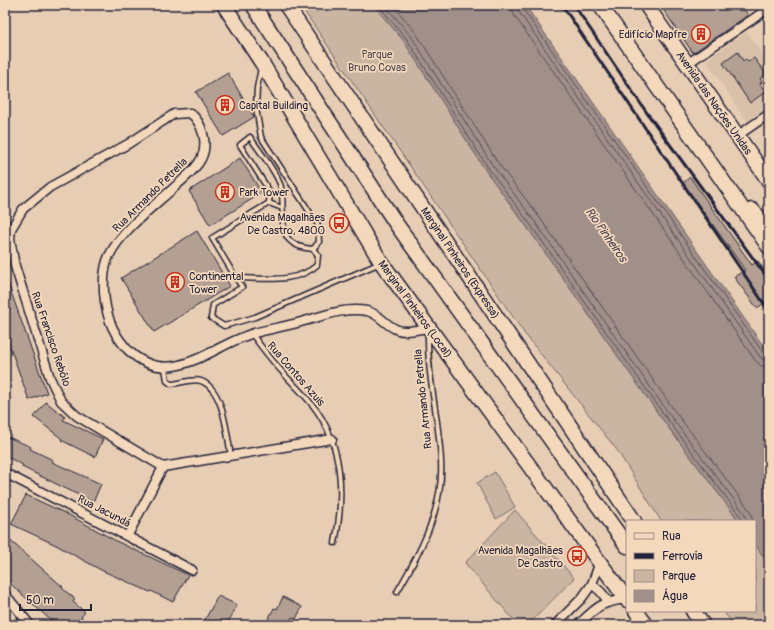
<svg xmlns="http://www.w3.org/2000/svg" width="774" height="630" font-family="Pangolin,sans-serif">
  <rect width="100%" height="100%" fill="#e7cdb3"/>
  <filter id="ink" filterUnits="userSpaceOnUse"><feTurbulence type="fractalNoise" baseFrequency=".025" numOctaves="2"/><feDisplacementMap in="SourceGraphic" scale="8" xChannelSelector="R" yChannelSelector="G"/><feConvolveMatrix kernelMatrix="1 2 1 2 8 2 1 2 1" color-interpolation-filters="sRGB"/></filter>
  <g filter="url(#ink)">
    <polygon fill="#d8c0a9" points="747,32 769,64 769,107 747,122 706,60"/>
    <g fill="#cab4a2" stroke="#766b6e">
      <polygon points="300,5 373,5 403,40 486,171 527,227 662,419 739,521 661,521 617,450 524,333"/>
      <polygon points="495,472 515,507 496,519 477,483"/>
      <polygon points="515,510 574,578 528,625 518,625 465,563"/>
      <polygon points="755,544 769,565 769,625 734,625 723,611 755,611"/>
    </g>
    <polygon fill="#a18f89" stroke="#6e636a" points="373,5 525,5 769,354 769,565 755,544 755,521 739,521 662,419 527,227 486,171 403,40"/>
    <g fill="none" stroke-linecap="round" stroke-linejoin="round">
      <g stroke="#554e5a" stroke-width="1">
        <polyline points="378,5 406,38 489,169 530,224 665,416 741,517 742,521"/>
        <polyline points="385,5 411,36 493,166 535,222 669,414 745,514 747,521"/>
        <polyline points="393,5 416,33 498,163 540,218 674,410 750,511 753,521"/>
        <polyline points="511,5 514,15 755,360 761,366 769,367"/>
        <polyline points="517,5 519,12 760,357 764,360 769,361"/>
        <polyline points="522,5 523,9 764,354 769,356"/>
      </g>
    </g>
    <g fill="#b4a093" stroke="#22223b">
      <polygon points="660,5 741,5 748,15 693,53"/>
      <polygon points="738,52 743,61 746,59 748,62 754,58 766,74 760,79 762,82 760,84 765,92 750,103 723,63"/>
      <polygon points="228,73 254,117 223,136 196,92"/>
      <polygon points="240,158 262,193 210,225 189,191"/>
      <polygon points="690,177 752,265 758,261 769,276 769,300 757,308 734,277 745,270 683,183"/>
      <polygon points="197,231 230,286 154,332 121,278"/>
      <polygon points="5,275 47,393 29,400 5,333"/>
      <polygon points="46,402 65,417 63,420 103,439 95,457 61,440 62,439 34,417"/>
      <polygon points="8,437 31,447 30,449 53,460 52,462 101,484 93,502 22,467 23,465 5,456 5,444"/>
      <polygon points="26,495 69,515 118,542 188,575 173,602 151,591 150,592 101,570 56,545 11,524"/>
      <polygon points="5,536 63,587 62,588 75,599 73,602 85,612 81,617 91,625 56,625 5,579"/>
      <polygon points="218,596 237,605 231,617 226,625 202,625"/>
      <polygon points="283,597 302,607 296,619 292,617 288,625 265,625 274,608 277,609"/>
      <polygon points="17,618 23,625 5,625 5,624"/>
    </g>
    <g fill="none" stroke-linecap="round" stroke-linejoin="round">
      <defs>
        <g id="lane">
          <path d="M261,68L257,88L256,108L261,137L318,225L319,242L313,249C271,246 287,214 281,187C277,172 259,151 250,137L240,145L270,192L269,203"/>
          <path d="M269,203L212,238L236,278C263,278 297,284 317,265L318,255L313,249"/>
          <polyline points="269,203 282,208"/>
          <polyline points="236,278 242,287 213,305 211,318 224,326 255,317 378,264"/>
          <path d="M252,334C262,348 273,362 285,375C296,387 308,398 317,411C344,450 344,498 335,543"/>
          <path d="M165,368L167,381L171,384C180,384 192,378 201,381C224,389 227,435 231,456"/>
          <path d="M397,592C420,553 444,508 441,461C439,418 427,377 428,334"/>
        </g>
        <g id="street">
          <polyline points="687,64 769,8"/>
          <polyline points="737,136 769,114"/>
          <path d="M332,439L163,467L77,416L61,401L50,378L15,266L10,239L11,229L23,209L50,187L128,144L174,114L190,113C202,122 209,144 201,159C196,169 186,177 178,184C157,204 122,229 109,256C103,268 103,289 105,301C108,321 114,335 128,350C170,391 212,345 254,333C270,329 286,326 301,322C323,316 344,307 367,311C380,314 386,326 398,330C407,333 420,329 428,328"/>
          <polyline points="5,473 192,570"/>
          <polyline points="128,535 163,467"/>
          <polyline points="592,584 601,592 608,601"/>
          <polyline points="5,594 30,625"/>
          <polyline points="555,625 582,598 592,584 600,562"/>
          <path d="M578,625C597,607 600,602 627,599"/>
        </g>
        <g id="highway">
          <polyline points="224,5 262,63 381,262 627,600"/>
          <polyline points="253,5 397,225 627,546"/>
          <polyline points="286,5 634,521"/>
          <polyline points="600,5 769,247"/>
          <polyline points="646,5 769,181"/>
          <polyline points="752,210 769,228"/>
          <polyline points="636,611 646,625"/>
          <polyline points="693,611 703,625"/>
        </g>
      </defs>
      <use href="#lane" stroke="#22223b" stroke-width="7"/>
      <use href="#street" stroke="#22223b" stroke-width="11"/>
      <use href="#highway" stroke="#22223b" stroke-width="17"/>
      <use href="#lane" stroke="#f4d8bb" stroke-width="4"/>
      <use href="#street" stroke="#f4d8bb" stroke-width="8"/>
      <use href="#highway" stroke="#f4d8bb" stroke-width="14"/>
      <g stroke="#22223b" stroke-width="3">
        <polyline points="562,5 769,311"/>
        <polyline points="574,5 647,113 769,280"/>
      </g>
    </g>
  </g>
  <defs>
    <symbol id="building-ring" viewBox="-11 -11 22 22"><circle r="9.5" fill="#f4d8bb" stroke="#c8321e" stroke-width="1.5"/><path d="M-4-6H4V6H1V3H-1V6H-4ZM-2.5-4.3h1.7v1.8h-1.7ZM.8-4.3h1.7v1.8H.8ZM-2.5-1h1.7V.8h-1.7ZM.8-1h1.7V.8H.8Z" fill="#c8321e"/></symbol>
    <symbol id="bus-ring" viewBox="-11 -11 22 22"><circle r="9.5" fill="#f4d8bb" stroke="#c8321e" stroke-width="1.5"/><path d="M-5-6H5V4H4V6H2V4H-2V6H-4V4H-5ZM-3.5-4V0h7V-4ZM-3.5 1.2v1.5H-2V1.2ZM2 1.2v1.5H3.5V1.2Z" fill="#c8321e"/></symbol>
  </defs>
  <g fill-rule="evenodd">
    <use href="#building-ring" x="690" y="23" width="22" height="22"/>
    <use href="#building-ring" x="214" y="94" width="22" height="22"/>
    <use href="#building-ring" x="214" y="181" width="22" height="22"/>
    <use href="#bus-ring" x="328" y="212" width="22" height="22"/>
    <use href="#building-ring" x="164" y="271" width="22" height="22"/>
    <use href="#bus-ring" x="566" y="545" width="22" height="22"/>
  </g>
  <g text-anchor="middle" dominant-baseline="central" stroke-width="3.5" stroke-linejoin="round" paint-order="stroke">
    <g font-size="11" fill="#22223b" stroke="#f4d8bb" text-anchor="end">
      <text x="687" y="34">Edifício Mapfre</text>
      <text x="239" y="105" text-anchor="start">Capital Building</text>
      <text x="239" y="192" text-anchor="start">Park Tower</text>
      <text x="325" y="217">Avenida Magalhães<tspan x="325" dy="13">De Castro, 4800</tspan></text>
      <text x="189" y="276" text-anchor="start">Continental<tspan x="189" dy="13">Tower</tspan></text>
      <text x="563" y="550">Avenida Magalhães<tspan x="563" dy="13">De Castro</tspan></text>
    </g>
    <g font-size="11" fill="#4c4655" stroke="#f4d8bb">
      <text x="377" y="54">Parque<tspan x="377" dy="13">Bruno Covas</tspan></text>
    </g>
    <g font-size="11" fill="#22223b" stroke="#f4d8bb">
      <text transform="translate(714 103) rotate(55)">Avenida das Nações Unidas</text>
      <text transform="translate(150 195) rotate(-45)">Rua Armando Petrella</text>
      <text transform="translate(460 263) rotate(56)">Marginal Pinheiros (Expressa)</text>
      <text transform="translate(415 309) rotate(54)">Marginal Pinheiros (Local)</text>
      <text transform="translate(51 339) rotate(71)">Rua Francisco Rebôlo</text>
      <text transform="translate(296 374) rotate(49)">Rua Contos Azuis</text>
      <text transform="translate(423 399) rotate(-96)">Rua Armando Petrella</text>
      <text transform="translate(104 511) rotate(27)">Rua Jacundá</text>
    </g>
    <g font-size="12" font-style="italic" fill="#484352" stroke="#f4d8bb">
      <text transform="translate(606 235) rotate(55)">Rio Pinheiros</text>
    </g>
  </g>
  <rect width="774" height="630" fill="none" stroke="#f4d8bb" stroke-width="20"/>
  <rect x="10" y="10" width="754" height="610" fill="none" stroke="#22223b" stroke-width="1.5" filter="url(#ink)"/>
  <rect x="626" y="520" width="130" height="92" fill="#f4d8bb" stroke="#a08f88"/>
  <rect x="634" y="533" width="20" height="6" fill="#f4d8bb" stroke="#a08f88"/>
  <text x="662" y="540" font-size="12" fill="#22223b">Rua</text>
  <rect x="634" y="553" width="20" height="6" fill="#22223b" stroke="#a08f88"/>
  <text x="662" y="560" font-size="12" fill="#22223b">Ferrovia</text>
  <rect x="634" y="570" width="20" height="12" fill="#cab4a2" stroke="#a08f88"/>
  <text x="662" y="580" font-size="12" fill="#22223b">Parque</text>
  <rect x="634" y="590" width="20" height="12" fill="#a18f89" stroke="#a08f88"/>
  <text x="662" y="600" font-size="12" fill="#22223b">Água</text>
  <path d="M20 604v6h71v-6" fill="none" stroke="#22223b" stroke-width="2"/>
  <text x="26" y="604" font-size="12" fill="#22223b" stroke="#f4d8bb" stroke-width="3" paint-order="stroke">50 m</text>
</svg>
